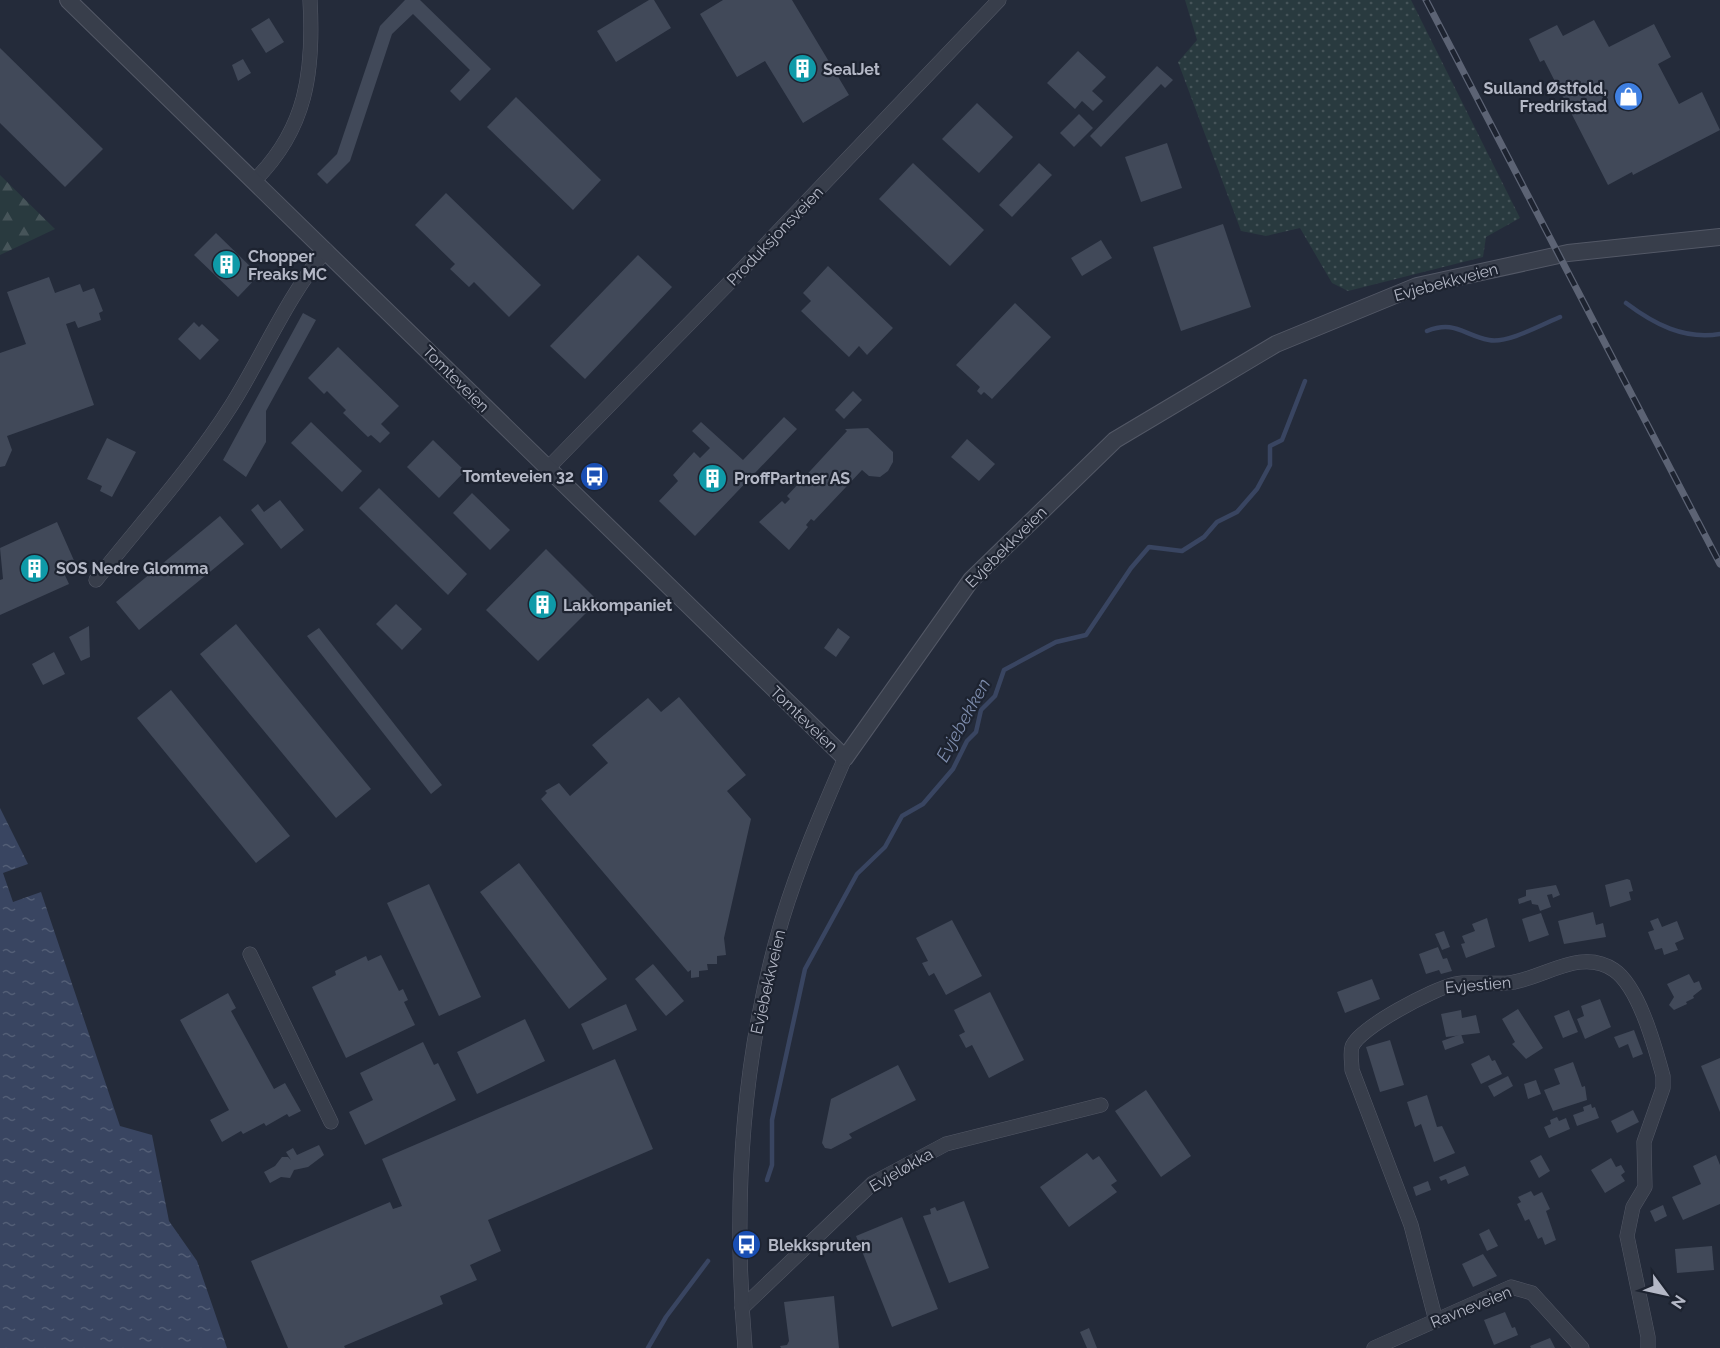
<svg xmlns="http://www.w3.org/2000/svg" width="1720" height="1348" font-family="Raleway,sans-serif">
  <defs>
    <pattern id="grass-dots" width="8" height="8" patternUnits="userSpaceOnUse" patternTransform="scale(1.5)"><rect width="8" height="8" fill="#293a3f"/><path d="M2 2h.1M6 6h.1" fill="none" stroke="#465459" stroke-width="1.8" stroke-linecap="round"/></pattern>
    <pattern id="forest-firs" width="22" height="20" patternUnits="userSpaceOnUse" patternTransform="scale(1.5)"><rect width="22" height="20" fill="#293a3f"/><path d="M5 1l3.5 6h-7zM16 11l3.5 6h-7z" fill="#465459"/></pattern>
    <pattern id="water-ripples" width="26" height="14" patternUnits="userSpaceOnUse" patternTransform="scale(1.5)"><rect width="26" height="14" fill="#394561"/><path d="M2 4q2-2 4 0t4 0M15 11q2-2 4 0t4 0" fill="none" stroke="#535e76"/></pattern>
  </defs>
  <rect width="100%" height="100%" fill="#242b3a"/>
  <polygon fill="url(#grass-dots)" points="1185,0 1411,0 1520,218 1486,237 1483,257 1348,291 1332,283 1300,228 1266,236 1241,231 1178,62 1197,40"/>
  <polygon fill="url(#forest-firs)" points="0,175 55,229 0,255"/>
  <polygon fill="url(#water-ripples)" points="0,808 28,864 3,873 13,902 41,892 120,1126 152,1135 169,1221 197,1261 227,1348 0,1348"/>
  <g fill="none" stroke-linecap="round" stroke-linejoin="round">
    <g stroke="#394561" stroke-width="4.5">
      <path d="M1626,303C1654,324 1684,340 1720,334"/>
      <path d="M1427,331C1455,320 1463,335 1489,340C1507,344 1543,324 1560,317"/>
      <polyline points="767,1180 772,1165 772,1120 805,969 857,874 885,847 902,816 923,804 953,769 967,741 976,732 981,710 995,696 1004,670 1056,642 1086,635 1131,568 1149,547 1182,551 1204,537 1217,522 1237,512 1257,489 1270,465 1270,446 1282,440 1305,381"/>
      <polyline points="648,1348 666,1317 708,1261"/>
    </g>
  </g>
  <g fill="#414959">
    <polygon points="405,0 420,0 491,69 460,101 450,91 470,70 413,14 392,34 350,161 327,184 317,174 337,154 380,26"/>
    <polygon points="649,0 654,0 671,28 616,62 597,31"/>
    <polygon points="723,0 792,0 849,95 803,123 765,61 737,77 700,14"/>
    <polygon points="269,18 284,42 266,53 251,29"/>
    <polygon points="1594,20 1609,47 1654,24 1671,57 1658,64 1679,104 1702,92 1720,130 1633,175 1632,172 1608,185 1544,60 1540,62 1529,39 1557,25 1563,36"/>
    <polygon points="0,48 103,149 65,187 0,123"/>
    <polygon points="1078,51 1106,77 1092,91 1103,101 1093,111 1082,101 1075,109 1047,83"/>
    <polygon points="243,59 251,73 238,81 232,65"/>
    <polygon points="1157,66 1173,80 1165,88 1161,84 1101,147 1090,136"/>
    <polygon points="516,97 601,180 573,210 487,127"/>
    <polygon points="977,103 1013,137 979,173 942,139"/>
    <polygon points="1079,114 1093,128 1074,147 1060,133"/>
    <polygon points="1167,143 1182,188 1141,202 1125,157"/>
    <polygon points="913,163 984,230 950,266 879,199"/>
    <polygon points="1039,163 1052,175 1012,217 999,205"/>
    <polygon points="446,193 541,285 509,317 474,282 469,287 450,269 455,264 415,225"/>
    <polygon points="1223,224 1251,307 1181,331 1153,247"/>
    <polygon points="216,233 259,275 238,297 194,255"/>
    <polygon points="1101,240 1112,258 1082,276 1071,258"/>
    <polygon points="638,255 672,287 585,379 550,346"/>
    <polygon points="828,266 893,328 867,355 859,346 849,357 801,311 811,301 803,293"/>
    <polygon points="49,277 55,293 80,284 83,292 94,288 103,311 99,313 101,320 78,328 75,321 66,324 94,405 7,436 12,450 5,466 0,467 0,353 26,344 7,292"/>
    <polygon points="1015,303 1051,337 992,399 984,392 981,395 977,391 980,387 956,365"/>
    <polygon points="303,313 316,320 266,411 266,442 246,477 223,460"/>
    <polygon points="194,322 199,327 202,324 219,340 200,360 178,339"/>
    <polygon points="338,347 399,406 381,424 390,433 380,443 371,435 368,437 343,413 346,410 327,391 324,394 308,378"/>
    <polygon points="853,391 862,400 844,419 835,410"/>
    <polygon points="784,417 797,429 695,536 659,501 678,481 673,475 694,452 700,458 710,448 692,431 701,422 743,460"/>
    <polygon points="311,422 362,471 342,492 291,443"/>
    <polygon points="868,428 893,452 893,462 888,471 880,477 869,476 862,470 814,521 811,519 806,525 808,527 789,550 759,522 782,501 785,504 790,499 787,496 847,431 845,429"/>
    <polygon points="107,438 136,452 112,497 100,491 102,486 87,479"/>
    <polygon points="967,439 995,464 979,481 951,457"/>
    <polygon points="433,440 465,471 439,498 407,467"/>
    <polygon points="379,488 467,574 448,595 359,508"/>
    <polygon points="472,493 510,530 490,550 453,513"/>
    <polygon points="280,500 304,530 281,549 251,510 258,504 264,512"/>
    <polygon points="220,516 244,544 139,630 116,602"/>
    <polygon points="57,522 76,565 63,571 69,584 0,615 0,580 3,579 0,548"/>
    <polygon points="546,549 598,601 538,661 486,610"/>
    <polygon points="396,604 422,629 402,650 376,624"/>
    <polygon points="236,624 371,789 336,818 200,654"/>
    <polygon points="89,626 90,657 81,661 69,637"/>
    <polygon points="319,628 442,785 431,794 307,636"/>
    <polygon points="838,628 850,637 836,657 824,648"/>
    <polygon points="54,652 65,674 43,685 32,664"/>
    <polygon points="171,690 290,836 256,863 137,718"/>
    <polygon points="679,697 746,775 727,791 751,819 724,938 726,955 717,956 717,964 707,964 708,970 699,971 699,977 691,978 691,970 688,972 541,799 547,793 545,791 559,783 570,796 608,763 592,745 648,698 661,712"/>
    <polygon points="519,863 607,979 569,1009 480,892"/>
    <polygon points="1627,879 1630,880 1633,891 1629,892 1631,900 1610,907 1605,885"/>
    <polygon points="429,884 481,997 439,1016 387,903"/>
    <polygon points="1556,885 1560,895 1553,898 1552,894 1547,895 1551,907 1540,911 1538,905 1532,904 1531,900 1519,904 1518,899 1526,896 1526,890"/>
    <polygon points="1593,912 1596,925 1603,923 1606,937 1564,944 1558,921"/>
    <polygon points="1541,913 1549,935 1529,942 1522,919"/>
    <polygon points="1487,918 1495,947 1466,958 1461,944 1465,943 1462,936 1475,931 1472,924"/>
    <polygon points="1658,918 1662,927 1677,921 1684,939 1675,943 1678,950 1664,955 1662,948 1655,950 1648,932 1654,930 1650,921"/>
    <polygon points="952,920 982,976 946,995 934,973 929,976 922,963 928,961 916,938"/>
    <polygon points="1444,931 1450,947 1442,950 1435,934"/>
    <polygon points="1438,947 1443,959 1447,958 1452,971 1441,974 1439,970 1426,974 1419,954"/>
    <polygon points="381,955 399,991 403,989 408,1000 404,1002 415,1025 346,1058 312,987 336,975 335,971 366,956 368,961"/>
    <polygon points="653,964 684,1001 666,1016 635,979"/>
    <polygon points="1689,974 1694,983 1699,981 1702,989 1693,996 1694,998 1686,1002 1687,1004 1674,1010 1669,1005 1674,997 1667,984"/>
    <polygon points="1372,979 1380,999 1345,1013 1337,992"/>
    <polygon points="990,992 1024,1060 989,1078 972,1045 966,1048 959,1035 965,1032 954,1010"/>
    <polygon points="228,993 236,1008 231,1011 274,1089 285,1083 301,1111 289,1117 287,1114 266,1126 264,1123 243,1134 241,1131 222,1142 210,1120 229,1110 180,1020"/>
    <polygon points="1600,999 1611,1027 1585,1039 1577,1019 1584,1016 1581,1006"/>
    <polygon points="626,1004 637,1030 593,1050 581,1024"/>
    <polygon points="1518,1009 1543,1048 1526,1059 1512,1044 1515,1042 1502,1019"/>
    <polygon points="1461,1010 1462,1018 1476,1015 1480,1033 1446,1037 1441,1014"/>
    <polygon points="1569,1010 1578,1032 1563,1038 1554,1016"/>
    <polygon points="525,1019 545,1061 477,1094 457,1052"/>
    <polygon points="1634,1030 1643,1054 1633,1058 1628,1044 1619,1048 1614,1037"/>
    <polygon points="1461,1034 1464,1043 1445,1050 1442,1041"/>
    <polygon points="1390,1040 1404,1085 1380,1092 1366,1047"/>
    <polygon points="423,1042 434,1065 438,1063 456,1100 365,1145 349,1112 373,1100 360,1073"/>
    <polygon points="1489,1055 1492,1061 1495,1060 1502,1074 1481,1084 1471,1064"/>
    <polygon points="1720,1058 1720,1112 1701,1066"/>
    <polygon points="615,1059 653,1149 488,1220 501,1251 470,1265 477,1280 440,1296 443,1304 344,1346 345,1348 288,1348 251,1261 390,1202 393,1209 402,1206 382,1159"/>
    <polygon points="1573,1062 1582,1087 1585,1086 1587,1100 1553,1111 1544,1090 1560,1084 1554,1069"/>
    <polygon points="898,1065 916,1100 849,1134 852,1138 831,1149 825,1148 822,1143 831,1099"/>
    <polygon points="1508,1076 1513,1086 1494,1097 1488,1086"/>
    <polygon points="1536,1080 1541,1094 1528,1099 1524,1084"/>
    <polygon points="1146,1090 1191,1156 1161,1177 1115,1111"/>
    <polygon points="1427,1095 1437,1127 1442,1126 1455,1153 1434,1162 1421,1124 1415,1127 1407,1102"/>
    <polygon points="1591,1104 1592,1108 1595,1107 1599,1118 1577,1126 1573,1115 1584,1111 1583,1107"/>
    <polygon points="1633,1110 1639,1122 1617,1133 1611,1121"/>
    <polygon points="1557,1117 1559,1121 1566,1118 1570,1129 1549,1138 1544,1127 1551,1124 1550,1120"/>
    <polygon points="319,1145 324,1155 308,1167 294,1170 290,1178 281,1177 270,1183 264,1172 275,1166 282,1157 288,1157 291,1160 286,1152 293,1148 297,1155"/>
    <polygon points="1087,1153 1093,1160 1099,1156 1117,1181 1111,1185 1117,1192 1069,1227 1040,1187"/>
    <polygon points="1541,1155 1550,1171 1539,1178 1530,1161"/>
    <polygon points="1716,1155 1720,1165 1720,1204 1683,1220 1672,1197 1701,1184 1693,1166"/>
    <polygon points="1611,1158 1616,1167 1621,1165 1625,1172 1621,1175 1625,1181 1605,1193 1591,1170"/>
    <polygon points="1465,1166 1469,1175 1448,1184 1446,1179 1441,1181 1439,1177"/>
    <polygon points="1428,1181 1431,1190 1416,1196 1413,1187"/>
    <polygon points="1531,1191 1534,1196 1542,1192 1550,1209 1546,1211 1556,1240 1545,1245 1542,1237 1538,1239 1529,1219 1525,1221 1517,1204 1521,1202 1518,1197"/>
    <polygon points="964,1201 989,1268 949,1283 923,1216 931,1214 930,1209 935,1207 937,1211"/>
    <polygon points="1663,1205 1667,1216 1655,1222 1650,1211"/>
    <polygon points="902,1217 938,1309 892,1327 856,1236"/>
    <polygon points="1489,1229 1498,1246 1487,1251 1479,1234"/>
    <polygon points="1712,1246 1714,1270 1677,1273 1675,1249"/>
    <polygon points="1483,1254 1497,1276 1473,1287 1462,1264"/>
    <polygon points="834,1296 839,1348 781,1348 780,1346 787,1345 789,1341 784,1302"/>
    <polygon points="1505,1312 1512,1328 1515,1327 1518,1335 1494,1345 1484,1320"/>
    <polygon points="1089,1328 1097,1348 1087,1348 1080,1332"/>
    <polygon points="1550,1338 1555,1348 1531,1348 1530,1346"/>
  </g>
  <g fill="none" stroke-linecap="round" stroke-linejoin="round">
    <defs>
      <g id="minor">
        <path d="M255,180C307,128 314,71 310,0"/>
        <polyline points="547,469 729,283 999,0"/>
        <path d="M96,580C141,523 191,469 231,406C263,355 287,297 326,250"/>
        <polyline points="250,954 331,1122"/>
        <polyline points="742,1308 873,1183 946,1144 1101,1105"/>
        <path d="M1436,1321L1411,1225L1352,1070C1352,1063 1350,1053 1352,1047C1358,1028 1435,988 1455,984C1474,980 1495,986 1514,982C1547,976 1582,948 1614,970C1639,987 1655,1047 1663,1076V1088L1644,1142L1645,1187L1633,1207L1627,1236L1648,1337V1348"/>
        <path d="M745,1348C733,1205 741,1058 782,920C799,864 822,811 845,758"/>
        <polyline points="1374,1348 1511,1287 1532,1293 1582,1348"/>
      </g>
      <polyline id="tertiary" points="68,0 845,758 971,580 1115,440 1276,344 1417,286 1568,253 1720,237"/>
    </defs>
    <use href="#minor" stroke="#535866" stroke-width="15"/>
    <use href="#tertiary" stroke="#535866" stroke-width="18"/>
    <use href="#minor" stroke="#383e4b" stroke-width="14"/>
    <use href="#tertiary" stroke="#383e4b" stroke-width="16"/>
    <defs>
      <polyline id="rail" points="1426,0 1720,564"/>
    </defs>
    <use href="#rail" stroke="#5c6374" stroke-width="7"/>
    <use href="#rail" stroke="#1d2330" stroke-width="4.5" stroke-dasharray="14" stroke-linecap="butt"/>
  </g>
  <defs>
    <symbol id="building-disc" viewBox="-11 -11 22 22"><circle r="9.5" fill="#0f9aa8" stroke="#1d2330"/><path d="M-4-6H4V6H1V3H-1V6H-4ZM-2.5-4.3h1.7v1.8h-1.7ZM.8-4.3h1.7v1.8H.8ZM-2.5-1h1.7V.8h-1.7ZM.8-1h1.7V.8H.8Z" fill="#fff"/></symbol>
    <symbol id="shop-disc" viewBox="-11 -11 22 22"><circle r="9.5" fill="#3f7fe0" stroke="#1d2330"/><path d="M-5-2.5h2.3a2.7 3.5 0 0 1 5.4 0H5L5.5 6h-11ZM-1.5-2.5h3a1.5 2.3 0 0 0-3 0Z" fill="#fff"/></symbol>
    <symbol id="bus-disc" viewBox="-11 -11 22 22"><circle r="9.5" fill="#1a4fb4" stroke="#1d2330"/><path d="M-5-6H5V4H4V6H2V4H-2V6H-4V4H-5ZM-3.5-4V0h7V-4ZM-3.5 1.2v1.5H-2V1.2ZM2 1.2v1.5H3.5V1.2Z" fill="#fff"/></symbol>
  </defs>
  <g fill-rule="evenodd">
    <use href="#building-disc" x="786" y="52" width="33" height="33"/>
    <use href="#shop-disc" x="1612" y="80" width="33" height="33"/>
    <use href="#building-disc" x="210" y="248" width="33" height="33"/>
    <use href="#bus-disc" x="578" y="460" width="33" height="33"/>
    <use href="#building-disc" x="696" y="462" width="33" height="33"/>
    <use href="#building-disc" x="18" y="552" width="33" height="33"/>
    <use href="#building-disc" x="526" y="588" width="33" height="33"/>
    <use href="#bus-disc" x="730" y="1228" width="33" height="33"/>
  </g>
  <g text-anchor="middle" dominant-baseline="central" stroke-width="4.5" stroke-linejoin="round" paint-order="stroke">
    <g font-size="16" font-weight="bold" fill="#b4b8c6" stroke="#1d2330" text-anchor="start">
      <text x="823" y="69">SealJet</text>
      <text x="1607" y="88" text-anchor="end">Sulland Østfold,<tspan x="1607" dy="18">Fredrikstad</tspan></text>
      <text x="248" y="256">Chopper<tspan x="248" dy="18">Freaks MC</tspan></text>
      <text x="574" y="476" text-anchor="end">Tomteveien 32</text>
      <text x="734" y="478">ProffPartner AS</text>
      <text x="56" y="568">SOS Nedre Glomma</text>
      <text x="563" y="605">Lakkompaniet</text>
      <text x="768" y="1245">Blekkspruten</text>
    </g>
    <g font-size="16" fill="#b4b8c6" stroke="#1d2330">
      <text transform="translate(775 236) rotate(-46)">Produksjonsveien</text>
      <text transform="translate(1446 282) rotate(-15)">Evjebekkveien</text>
      <text transform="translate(456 379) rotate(45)">Tomteveien</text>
      <text transform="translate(1006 547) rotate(-45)">Evjebekkveien</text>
      <text transform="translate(804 719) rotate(44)">Tomteveien</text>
      <text transform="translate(768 982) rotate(-77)">Evjebekkveien</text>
      <text transform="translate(1478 985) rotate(-5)">Evjestien</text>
      <text transform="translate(901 1170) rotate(-30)">Evjeløkka</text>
      <text transform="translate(1471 1307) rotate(-22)">Ravneveien</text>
    </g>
    <g font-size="18" font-style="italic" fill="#7d8cac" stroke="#1d2330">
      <text transform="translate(963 720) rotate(-61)">Evjebekken</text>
    </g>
  </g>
  <g transform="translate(1666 1294) rotate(123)" stroke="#1d2330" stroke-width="4.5" paint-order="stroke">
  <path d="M0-4.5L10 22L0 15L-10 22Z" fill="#b4b8c6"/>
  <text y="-9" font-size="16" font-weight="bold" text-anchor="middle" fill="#b4b8c6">N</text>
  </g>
</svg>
